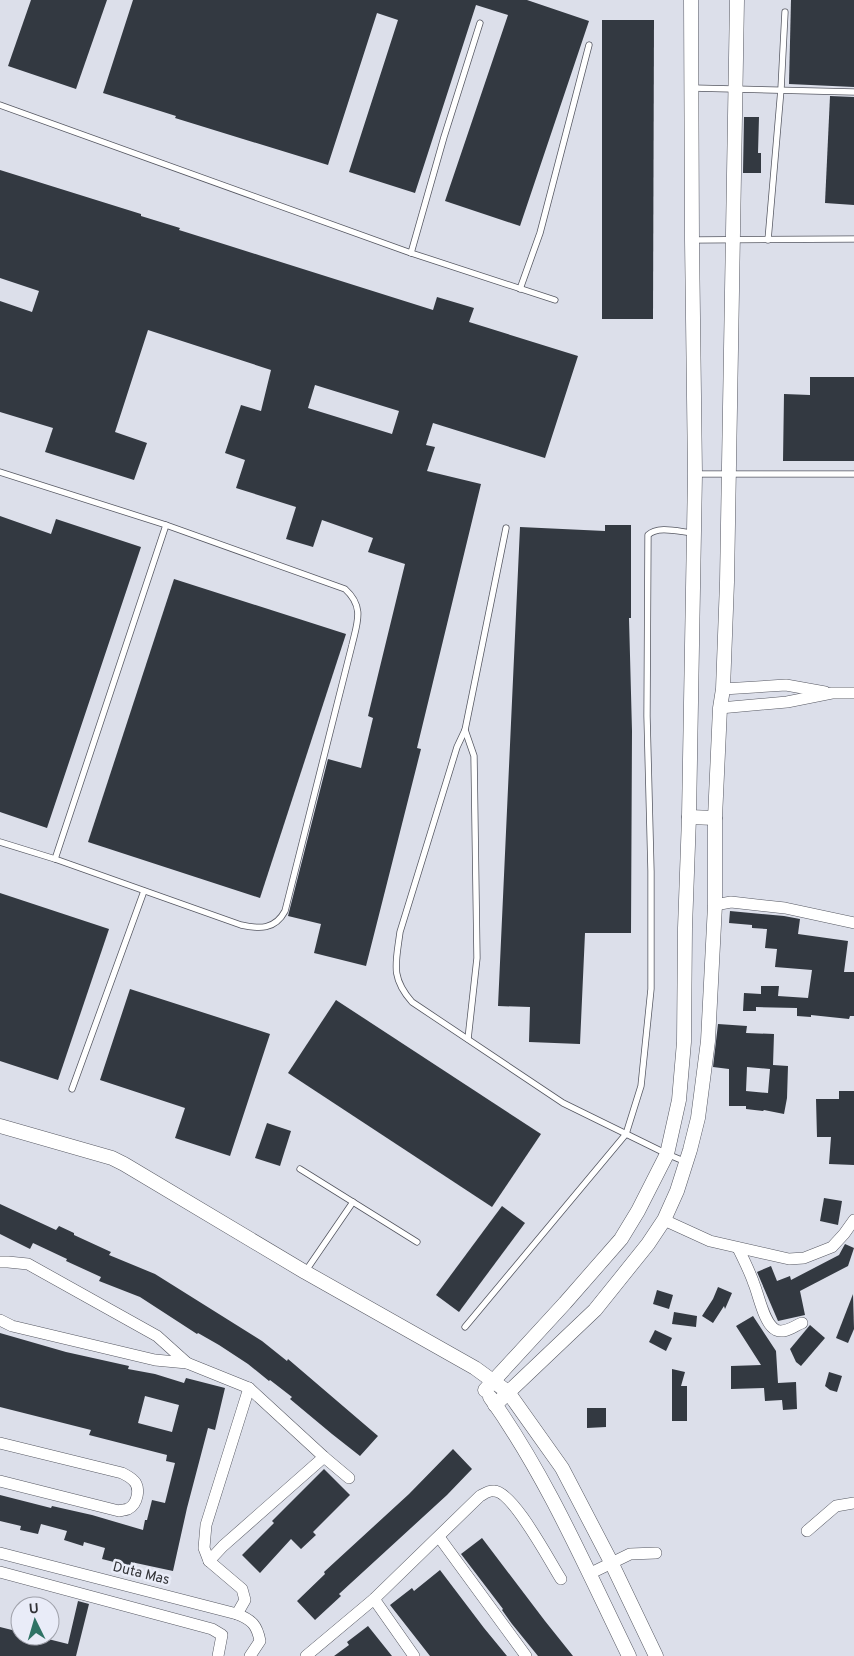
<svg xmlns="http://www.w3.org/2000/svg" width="854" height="1656" font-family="Overpass,sans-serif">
  <rect width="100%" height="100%" fill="#dcdfea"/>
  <g fill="#333941" fill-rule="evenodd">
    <polygon points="31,0 107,0 76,89 8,66"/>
    <polygon points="133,0 527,0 589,21 520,226 445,201 508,15 476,5 415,193 349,172 398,20 377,13 328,165 175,118 176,116 103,93"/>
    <polygon points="791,0 854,0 854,87 789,84"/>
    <polygon points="602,20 654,20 653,319 602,319"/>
    <polygon points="830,96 854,97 854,205 825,203"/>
    <polygon points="744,117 759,117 758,153 761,153 761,173 743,173"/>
    <path d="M0,170L141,214V216L180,228L179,230L230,246L433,310L437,297L474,308L469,322L578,356L545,458L433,423L426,445L435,447L427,471L481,484L417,748L421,749L366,966L314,953L321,924L288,916L328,759L361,768L373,718L368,716L405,564L368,552L373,538L322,520L313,547L286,539L296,507L236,488L245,460L225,453L241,405L261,411L271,370L148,330L115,432L147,443L134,480L45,452L53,428L0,412V301L32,312L39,291L0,278ZM315,385L399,411L392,434L308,408Z"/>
    <polygon points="810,377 854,377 854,461 783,461 784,394 810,395"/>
    <polygon points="0,516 51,534 56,519 141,547 47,828 0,812"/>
    <polygon points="605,525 631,525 631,618 629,618 632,731 631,933 585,933 580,1044 529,1042 530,1007 498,1006 520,527 605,531"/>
    <polygon points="174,579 346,634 260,898 88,842"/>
    <polygon points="0,893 109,929 58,1080 0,1061"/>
    <polygon points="730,911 784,916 800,919 798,934 848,941 844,972 854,972 854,1016 850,1016 849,1019 811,1015 811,1017 797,1016 797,1008 756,1007 756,1011 743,1011 744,993 761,994 761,986 779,986 778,996 808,998 812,970 775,967 777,949 765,948 767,929 752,928 752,925 729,923"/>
    <polygon points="130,989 270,1034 230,1156 175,1138 185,1108 100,1080"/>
    <polygon points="336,1000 541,1134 492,1207 288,1073"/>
    <path d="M718,1024L747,1026L746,1033L774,1034L773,1065L788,1066L787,1098L784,1114L764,1110L763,1111L746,1109V1106H729V1069L713,1067ZM747,1067L770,1069L768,1093L746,1091Z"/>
    <polygon points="839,1091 854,1091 854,1165 829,1164 831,1137 817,1137 816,1099 839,1099"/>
    <polygon points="267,1123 291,1131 280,1166 255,1158"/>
    <polygon points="824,1198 842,1201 838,1225 820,1221"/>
    <polygon points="0,1204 56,1230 59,1226 74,1233 74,1235 111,1252 109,1255 155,1274 262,1341 287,1361 288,1359 378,1436 360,1456 332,1434 290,1399 292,1397 270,1380 269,1381 248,1364 219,1345 198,1333 197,1334 140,1297 99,1281 101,1277 66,1261 67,1259 33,1243 30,1249 0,1234"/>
    <polygon points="502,1206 525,1223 459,1312 436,1295"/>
    <polygon points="845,1244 854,1248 848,1266 800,1291 805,1315 778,1321 757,1272 771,1266 777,1281 790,1276 791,1280 839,1255"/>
    <polygon points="718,1287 732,1293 725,1309 724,1306 713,1323 702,1316 713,1299"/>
    <polygon points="657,1290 673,1295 669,1309 653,1304"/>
    <polygon points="853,1294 854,1329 848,1343 836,1338"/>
    <polygon points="674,1312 697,1316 696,1327 672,1324"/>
    <polygon points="753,1316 776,1351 778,1383 796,1382 797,1409 783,1410 782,1400 765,1401 764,1388 731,1389 731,1366 761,1365 736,1326"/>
    <polygon points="810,1325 825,1338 801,1366 796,1362 790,1349"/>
    <polygon points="655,1330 672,1338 666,1351 649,1342"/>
    <path d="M0,1333L66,1352L129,1366L128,1369L155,1374L184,1383L186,1378L225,1388L215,1430L208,1428L187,1508L173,1571L131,1562L130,1566L102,1559L105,1548L84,1542L83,1546L64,1540L67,1531L41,1524L38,1534L20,1530L21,1526L0,1521V1495L51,1508L52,1506L92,1515L143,1530L145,1520H147L152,1500L165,1503L175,1463L166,1461L167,1455L89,1435L91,1430L0,1407ZM145,1396L179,1405L172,1432L138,1423Z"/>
    <polygon points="672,1369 685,1372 681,1386 687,1386 687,1421 672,1421"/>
    <polygon points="829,1372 842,1376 837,1392 830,1390 825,1386"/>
    <polygon points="587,1408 606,1408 606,1427 587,1428"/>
    <polygon points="453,1449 472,1469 447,1495 339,1594 341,1596 315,1620 297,1601 325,1574 324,1572 409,1494"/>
    <polygon points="324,1469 350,1495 313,1532 316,1535 301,1549 291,1539 260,1573 242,1555 274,1523 272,1521"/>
    <polygon points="482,1538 545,1621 573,1656 538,1656 512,1624 502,1610 503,1609 461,1554"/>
    <polygon points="440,1570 484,1628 507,1656 430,1656 401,1619 390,1605 412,1588 414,1591"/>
    <polygon points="78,1601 89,1604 76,1656 0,1656 0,1627 20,1632 20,1636 36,1636 68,1644"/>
    <polygon points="368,1626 392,1656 334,1656 349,1645 347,1642"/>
  </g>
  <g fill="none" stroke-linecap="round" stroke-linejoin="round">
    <defs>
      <g id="service">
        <polyline points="692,88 854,92"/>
        <polyline points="0,105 411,253 555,300"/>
        <polyline points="692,240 854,239"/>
        <polyline points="768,240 781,89 785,12"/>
        <polyline points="411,253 444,137 480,23"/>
        <polyline points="520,289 540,233 589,45"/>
        <path d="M0,472L166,525L345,589C365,607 357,623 352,645L285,911C275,930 259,929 241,925L55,859L0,842"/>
        <polyline points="695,474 854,474"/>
        <path d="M506,528L465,730L457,747L400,932C396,963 390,977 412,1002L563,1103L667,1154L686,1162"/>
        <polyline points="465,730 474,756 477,958 468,1039"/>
        <polyline points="55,859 166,525"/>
        <polyline points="72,1089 144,891"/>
        <polyline points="300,1169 417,1242"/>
        <polyline points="305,1272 353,1202"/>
        <path d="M465,1327L626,1134L641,1086L651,989V871L647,716L648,535C658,525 680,532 693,533"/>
      </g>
      <g id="minor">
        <polyline points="723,689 786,685 825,692"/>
        <polyline points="720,708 787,702 832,693 854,693"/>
        <polyline points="715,905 731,902 785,908 854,923"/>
        <polyline points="664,1220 710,1241 789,1259 804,1258 832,1247 844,1234 854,1220"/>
        <path d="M738,1248C744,1260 750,1272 754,1284C759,1296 764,1324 776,1330C785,1334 794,1326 802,1323"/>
        <polyline points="0,1262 8,1262 28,1264 157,1336 187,1363"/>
        <polyline points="0,1320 12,1326 155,1360 187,1363 249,1388 324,1457 349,1478"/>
        <path d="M0,1443L122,1473C126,1475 130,1477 133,1480C141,1487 138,1504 128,1509C125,1510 122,1510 119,1511L0,1481"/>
        <polyline points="807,1531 836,1506 854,1503"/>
        <polyline points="439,1537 526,1656"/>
        <path d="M0,1553L237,1614C252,1620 257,1625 260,1641L250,1656"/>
        <polyline points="209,1561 223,1546 324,1457"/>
        <polyline points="0,1572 212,1629 222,1635 218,1656"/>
        <polyline points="589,1574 630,1554 656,1553"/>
        <polyline points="374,1599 414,1656"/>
        <polyline points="237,1614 245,1600 242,1589 209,1561 204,1548 206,1525 249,1388"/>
        <path d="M306,1656L374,1599L480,1496C484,1494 489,1490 494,1491C513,1491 550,1562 561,1579"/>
      </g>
      <g id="tertiary">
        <polyline points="689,817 715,818"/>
        <polyline points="0,1126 112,1158 124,1164 305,1272 475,1368 508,1392 562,1468 611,1562 656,1656"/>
        <polyline points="485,1390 565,1303 621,1239 638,1211 667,1154 679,1100 684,1042 685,928 689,817 695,474 692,240 691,0"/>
        <path d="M490,1397C547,1477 586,1568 629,1656"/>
        <polyline points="495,1405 595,1310 648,1244 664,1220 677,1191 690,1150 698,1118 708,1041 715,905 715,818 720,708 723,689 727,582 737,0"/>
      </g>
    </defs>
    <use href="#service" stroke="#565862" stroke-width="7"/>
    <use href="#minor" stroke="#565862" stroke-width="12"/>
    <use href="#tertiary" stroke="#565862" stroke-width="15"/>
    <use href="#service" stroke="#fff" stroke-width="5.5"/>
    <use href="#minor" stroke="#fff" stroke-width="11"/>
    <use href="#tertiary" stroke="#fff" stroke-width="14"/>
  </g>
  <g text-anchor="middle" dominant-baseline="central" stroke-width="5" stroke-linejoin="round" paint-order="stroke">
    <g font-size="14" fill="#323337" stroke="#e9ecf8">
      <text transform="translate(141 1574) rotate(14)">Duta Mas</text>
    </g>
  </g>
  <g transform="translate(35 1621) rotate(355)"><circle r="24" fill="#e9ecf8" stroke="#a0a2ab"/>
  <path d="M0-4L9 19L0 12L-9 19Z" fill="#2f7365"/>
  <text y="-8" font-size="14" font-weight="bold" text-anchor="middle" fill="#323337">U</text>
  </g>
</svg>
